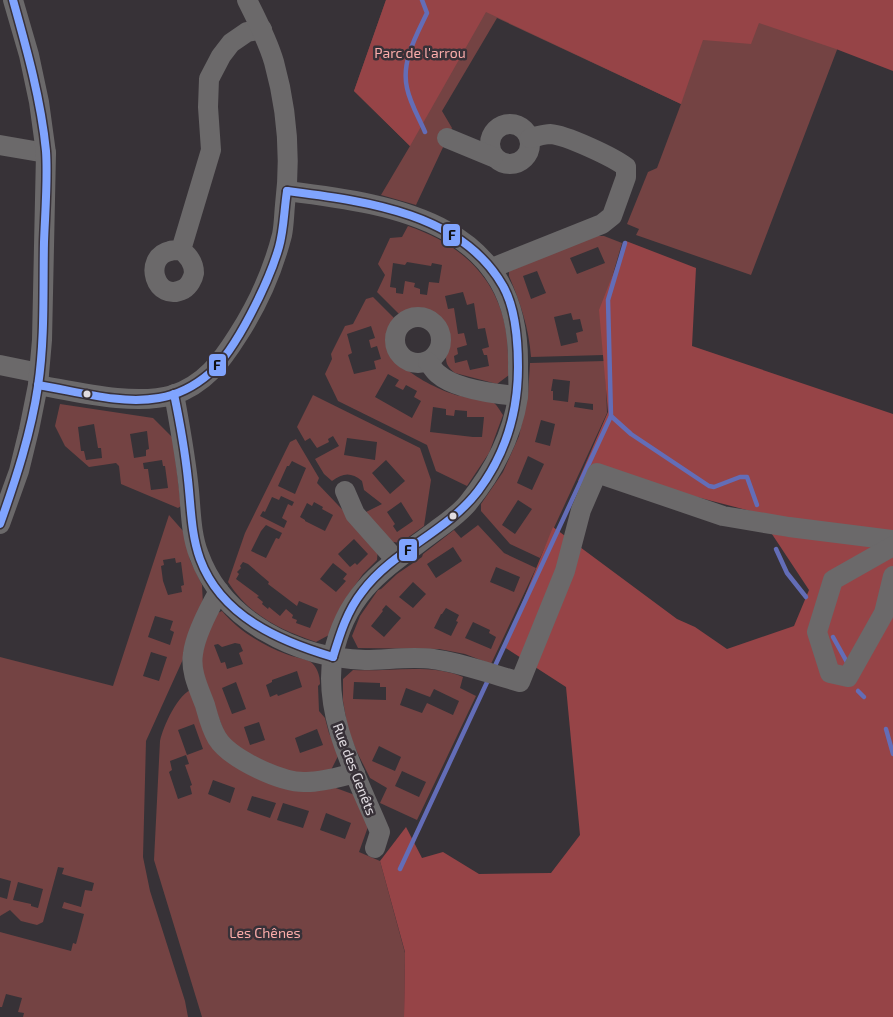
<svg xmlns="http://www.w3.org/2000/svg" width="893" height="1017" font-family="'Exo 2',sans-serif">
  <rect width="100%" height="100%" fill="#373237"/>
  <g fill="#744343" fill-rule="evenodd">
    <polygon points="386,0 856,0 751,275 636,235 639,229 627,224 648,172 657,168 681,104 497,18 442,111 452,128 416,205 381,195 410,146 354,91"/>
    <path d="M408,226C461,244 499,278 507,336C508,349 508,362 509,375L497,384L455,373C452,371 449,368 447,364C444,357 449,346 449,337C448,321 431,306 414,309C409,309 404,312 400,315L377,292L385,275L378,264L390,238L402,237ZM407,262L431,266L432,263L442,265L439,283L429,282L427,295L420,294V289L414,287L415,283L405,281L403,294L396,293V288L390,287L393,263L405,265ZM463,292L467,305L474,303L478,329L485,328L489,347L482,349L484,355H487L489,366L470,370L467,360L455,363L454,356L458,354L457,348L467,345L464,333L458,334L454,308L448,309L445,296Z"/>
    <path d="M595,236H604L622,243L609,288L604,355L531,357C529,328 520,302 509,276V271ZM598,247L605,263L577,274L570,258ZM537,271L546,293L531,299L523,276ZM571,313L573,320L580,319L583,331L576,333L578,342L561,346L554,317Z"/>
    <path d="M373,297L395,319C366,355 428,386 456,395C465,397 487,399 494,403C497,405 501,412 503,415L489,453L467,486L436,471L427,445L338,401L325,374L332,359L331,354L345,326L353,324L366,299ZM371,326L375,338L369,340L371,348L377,346L381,359L374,361L376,369L354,374L348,355L352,353L347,334ZM388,374L399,380L395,386L403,390L406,385L417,391L414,397L421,401L412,418L375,397ZM433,407L446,409V415L454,416L455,410L467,411V417H484L482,437H473L430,432Z"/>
    <path d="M605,361L607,413L540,558L510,544L481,511V504L503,472L519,436L528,395L530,363ZM553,379L570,381L568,402L553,400V391H551ZM575,402L593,404V410L574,407ZM541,420L555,424L550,446L535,442ZM528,456L544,464L532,490L517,483ZM518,500L532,509L515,534L502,525Z"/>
    <path d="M313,395L420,448L431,480L424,526L400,543L387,541L362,514L382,504L364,490L362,481C351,472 343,473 332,481L324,474L315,459L339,446L333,436L328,439L329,442L317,448L310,438L305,441L297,427ZM347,438L377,442L375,460L344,455ZM386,460L405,481L390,494L372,473ZM401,502L413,521L397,532L393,526L395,524L387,512Z"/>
    <path d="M60,404L153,418L173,438L181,506L178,508L121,484L119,466L116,463L89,467L65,446L55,426ZM94,424L98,448H101L102,458L86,460L84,451H81L78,427ZM147,431L149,449L146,450V456L134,458L130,434ZM162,460L163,466H165L168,488L151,490L148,469H144L143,463Z"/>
    <path d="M296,439L319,478L317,483L378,547L377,560L363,574L348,595L329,635L316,642C280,630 249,615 228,582L245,533L290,442ZM292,461L306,468L295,494L278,486L287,466H289ZM281,496L294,502L292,506L288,504L282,518L287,521L284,528L260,516L263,511L265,512L272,497L279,500ZM314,502L323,507L322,509L333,515L325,531L305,521V520L300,517L307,503L312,506ZM266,525L282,533L279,539L276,538L266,558L251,551L261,531ZM354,539L368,554L357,565L355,563L350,567L338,554ZM243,562L248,564L269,582L268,584L297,606L299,601L318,609L310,628L296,623L297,620L292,618L293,615L286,609L280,616L269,607L268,609L262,604L263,602L257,597L259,596L236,579L239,574L237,572L241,568L240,566ZM333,563L347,574L343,579L346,581L336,592L320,579Z"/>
    <path d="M169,515L184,532L190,560L202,585L203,605L184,657L146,741L143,857L150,891L185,1001L188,1017H23L24,1013L18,1012L22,998L6,994L2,1007H0V932L71,951L73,943L76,944L84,914L62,908L64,902L81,907L85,890L92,891L94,883L62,874L64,868L58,867L43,922L37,925L21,921L10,910L0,916V897L7,899L11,881L0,878V657L113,686ZM175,558L176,563L181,562L184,585L181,586L182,592L168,595L163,581L161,566L164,565L163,560ZM155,616L173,621L170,630L174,632L170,645L148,637ZM151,652L167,657L159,681L143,676ZM18,882L43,889L38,908L31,906V904L13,900Z"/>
    <path d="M478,525L504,553L536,568L491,664L465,654L439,649L358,648L352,636L360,616L378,590L381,589L397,574L422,557L423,554L454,530L461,538ZM453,547L462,561L436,578L427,564ZM496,567L520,577L514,592L490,582ZM413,582L426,594L413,608L399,597ZM386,605L401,618L384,637L371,626L383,611L382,610ZM446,608L459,615L456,621L458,622L451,636L434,628L441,614H442ZM473,622L490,630L489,633L496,637L491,649L465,638Z"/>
    <path d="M222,611C239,631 262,645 286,654C293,657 302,658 309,661C317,665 320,676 320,684L318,686L319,711L325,718L329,733L339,754L330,772L309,776L273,767L228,742L200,668V661L213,615ZM235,643L240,644L243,651L239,653L243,664L227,669L225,662L221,663L214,645L218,644L222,647ZM297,671L302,687L278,696L277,694L270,697L266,685L272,682V680ZM236,682L246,709L232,714L222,688ZM259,722L265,740L250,745L244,727ZM317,729L323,745L300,753L295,738Z"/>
    <path d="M353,670C388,672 432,663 463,677L460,688L476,696L417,820L380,803L387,788L370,778L357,752L348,730L343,701V679ZM354,682L380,683V687H386V700L353,699ZM406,688L430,697L434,689L459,701L453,715L427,703L422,713L400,705ZM379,746L401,757L395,771L372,761ZM402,771L426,782L419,797L395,786Z"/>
    <path d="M193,689L213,743L355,795L369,824L359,852L380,861L405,953L404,1017H202L154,860L160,741C163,727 178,693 193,689ZM194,724L203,749L187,755L178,730ZM186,755L189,764L185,765L192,785L190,786L192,794L178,799L169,772L172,770L170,761ZM213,780L235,788L230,803L208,794ZM252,796L276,803L270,818L247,810ZM283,803L309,811L303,828L277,820ZM326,813L351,823L345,839L320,830Z"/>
  </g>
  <g fill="#964447">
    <polygon points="386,0 893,0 893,71 836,49 759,23 751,44 703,40 681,104 486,12 410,146 354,91"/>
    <polygon points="626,241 696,268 692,346 893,414 893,1017 404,1017 405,952 380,861 406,827 422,858 443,852 479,874 551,873 580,835 566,687 504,647 553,527 677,619 695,627 727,649 794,626 809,590 758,513 647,484 578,481 608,412 599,310"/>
  </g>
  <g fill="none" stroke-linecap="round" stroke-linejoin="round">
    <g stroke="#636db7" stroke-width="4.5">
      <path d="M422,0L427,13C416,36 401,62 407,88C410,103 419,118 425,132"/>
      <polyline points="611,416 631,434 709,486 714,487 740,477 747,477 757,505"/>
      <polyline points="776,549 787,573 806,597"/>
      <polyline points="833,637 848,664"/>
      <polyline points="494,668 611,416 608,300 625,243"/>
      <polyline points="858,691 864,697"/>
      <polyline points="886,729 893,754"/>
      <polyline points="400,869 489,678"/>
    </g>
    <g stroke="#6b696a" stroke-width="20">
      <circle cx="510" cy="144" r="20"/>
      <polyline points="447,138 493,157"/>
      <polyline points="0,145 46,153"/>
      <path d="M287,191C400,205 521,224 518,367C518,377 519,387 518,397C512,437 493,472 468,503C459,514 446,523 435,531C386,568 346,590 333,656C322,715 358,779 380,832L375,848"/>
      <path d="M181,250C189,256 194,263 194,273C193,279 189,286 184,289C155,304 142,257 170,251C173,250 178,250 181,250L211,150L208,107L209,79L221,56L231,43L247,32L262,29"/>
      <path d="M492,268L602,224L612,216L626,177V167C613,157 566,135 550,134C544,134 536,137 530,138"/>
      <circle cx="418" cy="340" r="23"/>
      <path d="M428,362C431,365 434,371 438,374C455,389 495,394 518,396"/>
      <polyline points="0,365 39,373"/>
      <path d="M38,385C78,392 134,406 173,395C205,384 221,362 238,335C258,304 273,270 282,235C284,225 284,215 285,205C291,157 287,109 274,62C268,41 257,20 247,0"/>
      <path d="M174,394C180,427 186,459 189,491C191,512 191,535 199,555C223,621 297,658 365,660C387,660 410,656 433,659C462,663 491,674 520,682L565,571L581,510L597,473L723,516L789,527L893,540"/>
      <polyline points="345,491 355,514 395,559"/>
      <polyline points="0,524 19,471 29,430 38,385 42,340 46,153 39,102 29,55 13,0"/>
      <polyline points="893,546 833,580 817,632 830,673 848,677 884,613 893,576"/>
      <path d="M219,591C210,607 195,635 193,654C190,671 199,689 205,705C208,716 211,728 217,738C230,759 282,783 306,782C323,782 339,777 355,773"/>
    </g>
    <defs>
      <g id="bus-1">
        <path d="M287,191C363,201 461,212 503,286C516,309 518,341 518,367C518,412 505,455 478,491C446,533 393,550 362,592C347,611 340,634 333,657"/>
        <path d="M38,385C76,391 120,405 159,398C177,395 195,386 210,373C236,350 269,282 279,247C284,229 284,210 287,191"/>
        <path d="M174,394C180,423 185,451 188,480C191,507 191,534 200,559C221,616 279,641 333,657"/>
        <path d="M0,524C16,479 31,433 38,386C45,339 43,290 44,242C45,214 48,179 46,151C41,100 27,50 13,0"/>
      </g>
    </defs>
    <use href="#bus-1" stroke="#383138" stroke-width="11"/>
    <use href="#bus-1" stroke="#80a4fe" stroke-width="8"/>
  </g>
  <g fill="#e2dde2" stroke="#383138" stroke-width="2">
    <circle cx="87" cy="394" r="4.5"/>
    <circle cx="453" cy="516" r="4.5"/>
  </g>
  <g text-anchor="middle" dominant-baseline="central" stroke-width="5" stroke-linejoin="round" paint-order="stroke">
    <g font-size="14" fill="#fbacaa" stroke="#383138">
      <text x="420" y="52">Parc de l'arrou</text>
      <text x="265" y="932">Les Chênes</text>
    </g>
    <g font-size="14" fill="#e2dde2" stroke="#383138">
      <text transform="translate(355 769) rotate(69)">Rue des Genêts</text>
    </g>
  </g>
  <g stroke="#383138" stroke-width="2">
    <rect x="442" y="223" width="19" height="24" rx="5" fill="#80a4fe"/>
    <rect x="208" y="353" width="19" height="24" rx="5" fill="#80a4fe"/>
    <rect x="398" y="538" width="20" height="24" rx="5" fill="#80a4fe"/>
  </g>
  <g font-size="14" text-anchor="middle" font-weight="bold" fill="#111">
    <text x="452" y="240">F</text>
    <text x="217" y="370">F</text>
    <text x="408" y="555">F</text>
  </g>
</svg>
